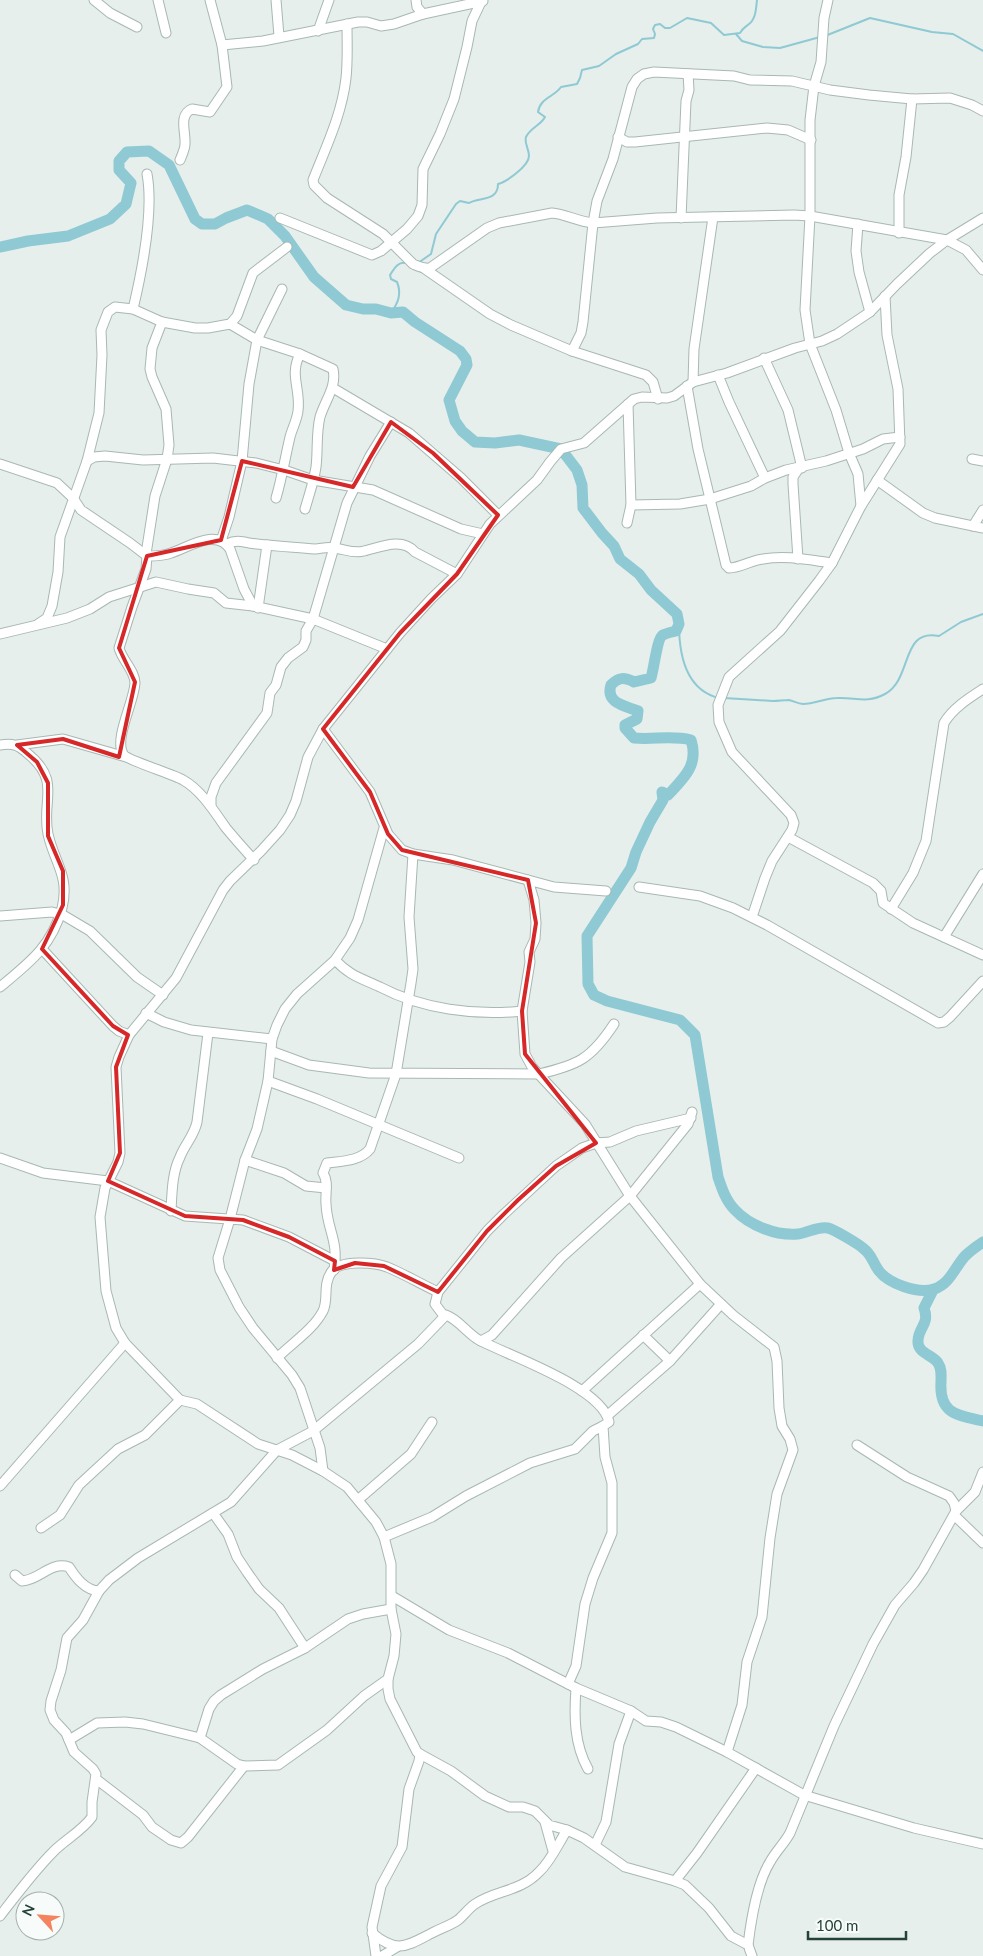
<svg xmlns="http://www.w3.org/2000/svg" width="983" height="1956" font-family="Lato,sans-serif">
  <rect width="100%" height="100%" fill="#e6efeb"/>
  <g fill="none" stroke-linecap="round" stroke-linejoin="round">
    <g stroke="#8ec9d4" stroke-width="2">
      <polyline points="736,34 742,41 763,47 780,48 820,37"/>
      <polyline points="825,36 870,18 932,32 953,34 983,51"/>
      <path d="M418,263L431,254L436,234L456,204L460,201L469,203C479,197 498,202 498,184C506,182 529,166 529,156C529,149 524,143 526,137C530,128 541,125 545,117L538,112C540,98 554,97 561,87L577,84L580,78L582,70L599,66L616,54L638,44L642,39L654,38L655,34L653,29L655,25L660,24L665,28H670L687,18L711,23L724,35L740,33C743,28 744,28 749,24C756,19 756,8 757,0"/>
      <path d="M391,313C398,303 402,294 397,282L391,279L390,275C394,269 398,261 406,263"/>
      <path d="M679,624C679,654 686,690 719,698"/>
      <path d="M724,698C740,699 757,700 773,701C778,701 784,700 789,700C794,701 798,704 803,704C815,704 825,698 837,698C856,697 866,704 885,694C913,679 900,628 939,636L961,622L983,614"/>
    </g>
    <g stroke="#8ec9d4" stroke-width="11">
      <path d="M0,247L28,241L68,236L110,219L126,204L131,183L119,170V161L127,152L149,151L169,165L195,219L202,224H215L226,218L247,210L259,215L268,219L285,236L314,277L346,305L363,309H376L391,313L403,312L415,322L460,351L466,359L467,365L449,400L455,421L462,431L475,442L495,443L519,440L561,449L577,470L582,485L583,508L602,533L614,546L620,559L639,574L651,590L677,614L679,624L676,631C672,632 667,633 663,635C657,638 654,669 651,678L634,682C624,677 619,677 611,685C605,703 625,706 638,711L637,719L625,725V728L634,738C653,740 672,735 691,740C699,765 684,778 668,795L662,792L663,800L650,822L636,852L631,868L587,936L588,984L594,995L607,1001L680,1020L695,1035L718,1177C722,1189 726,1201 735,1210C750,1226 777,1236 798,1234C808,1233 817,1226 828,1228C833,1229 859,1244 864,1249C872,1255 873,1263 879,1271C889,1284 918,1294 934,1289C950,1284 955,1267 965,1256C970,1251 977,1246 983,1242"/>
      <path d="M933,1290L924,1308C930,1325 918,1327 918,1341C917,1353 933,1355 938,1363C942,1369 941,1375 941,1382C939,1414 957,1415 983,1421"/>
    </g>
    <defs>
      <g id="minor">
        <polyline points="94,0 110,13 137,27"/>
        <polyline points="158,0 166,33"/>
        <polyline points="276,0 279,36"/>
        <polyline points="416,0 417,7 423,14"/>
        <polyline points="828,0 824,18 821,62 814,86 810,120 810,216 805,310 810,344 836,410 849,453 858,474 861,506"/>
        <path d="M347,24C347,42 348,60 346,78C342,114 326,147 313,180L314,185L327,198L383,234L413,264C418,266 423,269 430,268L487,228L499,223L552,213C565,214 577,221 593,223L657,218L794,215L810,216L947,240L966,250L983,270"/>
        <polyline points="318,31 329,0"/>
        <polyline points="222,45 263,41 358,22 367,22 381,26 394,24 423,14 483,1"/>
        <polyline points="618,137 627,142 635,142 767,128 788,130 811,140"/>
        <path d="M180,160C182,155 185,149 185,144C186,132 178,115 192,109L210,112L227,87L222,45L210,0"/>
        <polyline points="280,218 372,255 381,251 407,229 418,216 422,205 423,169 440,134 454,99 467,47 472,21 481,2"/>
        <polyline points="681,218 686,101 689,90 688,74"/>
        <polyline points="858,224 856,251 859,272 870,312"/>
        <polyline points="899,233 899,195 906,157 912,99"/>
        <polyline points="425,269 490,314 511,325 572,351 646,375 653,382 658,399"/>
        <path d="M133,309C142,271 154,212 147,174"/>
        <path d="M230,324L257,340L300,354L333,369C337,387 325,400 320,417C316,433 318,451 316,467C314,481 309,495 305,509"/>
        <polyline points="572,351 581,333 583,322 593,223 597,201 613,159 632,87 637,79 644,74 654,72 734,76 750,80 792,81 830,90 869,95 912,99 950,98 972,105 983,111"/>
        <polyline points="764,358 788,410 802,468"/>
        <polyline points="718,375 729,402 765,478"/>
        <polyline points="693,382 694,349 713,217"/>
        <path d="M687,386L698,449L726,565L729,568C741,568 751,560 763,559C786,555 809,560 832,563"/>
        <polyline points="333,388 409,433 461,478 498,515"/>
        <polyline points="972,459 983,461"/>
        <polyline points="87,461 94,457 105,456 143,460 213,458 256,463 284,470 313,480 373,490 461,529 483,534"/>
        <path d="M0,464L57,483L73,498L81,510L130,543L147,556L146,569L132,607L119,648C122,660 135,671 135,683C134,702 114,738 123,754C126,760 173,774 183,780C201,790 214,811 226,828C235,839 244,849 254,860"/>
        <polyline points="877,480 923,513 935,518 983,528"/>
        <path d="M276,498C282,478 285,458 290,437C292,429 297,420 298,411C301,389 289,375 300,354"/>
        <polyline points="631,505 680,504 710,499 751,486 765,478 786,470 826,461 863,449 883,439 900,437"/>
        <polyline points="627,523 631,505 628,404"/>
        <polyline points="973,526 983,510"/>
        <polyline points="221,541 229,517 242,461 249,384 257,340 282,289"/>
        <path d="M227,544C235,540 241,541 249,543C271,546 293,547 315,549C321,549 328,546 334,548C345,549 353,554 364,551C381,547 402,537 415,552L457,574"/>
        <polyline points="146,554 155,496 167,459 169,445 166,409 152,377 150,369 152,348 162,322"/>
        <path d="M147,556C155,556 164,556 171,553C189,547 217,528 230,549L244,589L253,606L313,619L387,649"/>
        <polyline points="798,559 793,484 793,477 799,468"/>
        <polyline points="258,608 267,545"/>
        <polyline points="38,624 47,618 52,606 58,572 60,537 87,461 99,413 102,355 101,330 108,312 115,307 133,309 162,322 195,328 208,328 230,324 237,316 253,273 287,247"/>
        <polyline points="0,634 67,618 90,609 109,597 156,582 188,589 214,593 226,603 253,606"/>
        <polyline points="323,729 370,792 388,834 402,850 413,854 453,860 554,887 606,891"/>
        <path d="M0,745C13,743 18,745 27,753C62,781 41,800 48,834C54,862 70,876 62,908C52,946 29,963 0,987"/>
        <polyline points="17,745 63,739 126,757"/>
        <polyline points="211,806 211,797 216,783 267,713 270,693 276,685 281,667 288,658 303,647 306,640 306,631 313,619 347,503 370,456 391,422"/>
        <polyline points="788,837 873,883 881,891 883,903 913,923 983,955"/>
        <polyline points="528,880 534,900 536,923 535,939 529,952 530,962 522,1011 525,1054 532,1067 585,1124 630,1196 700,1284 733,1315 774,1347 777,1361 779,1408 782,1426 790,1439 793,1450 777,1494 770,1538 762,1617 747,1662 742,1705 727,1752"/>
        <polyline points="639,887 700,896 733,908 767,925 938,1023 944,1022 950,1017 983,981"/>
        <path d="M891,909L913,873L926,841L944,723C953,708 969,698 983,689"/>
        <polyline points="0,916 52,912 63,915 90,931 137,977 163,995"/>
        <polyline points="752,917 765,878 772,861 792,830 794,823 791,815 732,752 719,722 718,705 729,677 780,631 819,581 832,563 861,506 900,444 898,389 887,335 885,296"/>
        <polyline points="944,937 983,874"/>
        <polyline points="42,949 113,1026 119,1031 129,1035"/>
        <path d="M335,960C350,976 361,978 380,987C422,1009 475,1016 522,1011"/>
        <polyline points="146,1013 164,1022 191,1030 272,1039"/>
        <path d="M271,1051L309,1065L369,1073L539,1074C578,1065 591,1059 614,1024"/>
        <polyline points="268,1081 317,1099 459,1158"/>
        <polyline points="0,1158 43,1173 108,1181 185,1216 243,1220 289,1237 335,1261"/>
        <polyline points="245,1160 284,1173 306,1186 326,1188"/>
        <path d="M171,1211C172,1193 172,1173 180,1157C185,1144 194,1136 197,1122L208,1033"/>
        <path d="M334,1270C339,1240 327,1230 326,1204C325,1193 329,1182 323,1173L327,1163C343,1161 360,1161 370,1149L396,1074L411,983L413,969L409,917L413,854"/>
        <polyline points="444,1316 435,1304 438,1292 487,1231 503,1215 556,1166 582,1148 596,1143 610,1142 636,1131 691,1118"/>
        <polyline points="643,1335 670,1361"/>
        <polyline points="481,1341 492,1335 561,1258 630,1196 688,1124 692,1112"/>
        <path d="M277,1358C292,1343 313,1330 323,1311C329,1299 322,1285 332,1271C341,1260 374,1262 387,1267C404,1274 421,1284 438,1292"/>
        <polyline points="582,1391 700,1284"/>
        <polyline points="608,1415 670,1361 721,1304"/>
        <polyline points="857,1445 907,1477 949,1496 954,1503 956,1511"/>
        <polyline points="323,1471 320,1448 300,1388 292,1375 253,1328 239,1307 220,1270 218,1258 230,1219 245,1160 257,1129 268,1081 272,1039 277,1025 285,1009 297,994 335,960 350,938 358,920 384,828"/>
        <polyline points="0,1486 125,1343"/>
        <polyline points="359,1499 411,1454 432,1422"/>
        <polyline points="213,1513 228,1534 237,1557 247,1572 259,1589 279,1608 305,1648"/>
        <polyline points="954,1515 983,1543"/>
        <polyline points="41,1528 60,1515 79,1485 118,1449 145,1435 180,1400"/>
        <polyline points="384,1537 432,1517 466,1496 530,1463 575,1449 593,1431 603,1426"/>
        <path d="M15,1575L22,1581C40,1580 50,1561 69,1567C76,1578 85,1590 99,1591"/>
        <polyline points="392,1596 449,1630 508,1653 576,1688 631,1711 646,1721 661,1722 676,1727 727,1752 804,1795 914,1828 983,1844"/>
        <path d="M576,1688C574,1716 574,1744 588,1769"/>
        <polyline points="200,1738 209,1709 214,1701 221,1695 263,1669 305,1648 348,1619 363,1614 391,1609"/>
        <polyline points="69,1740 97,1723 125,1722 143,1724 200,1738 237,1764 244,1766 278,1765 327,1730 364,1696 388,1679"/>
        <polyline points="96,1779 143,1815 152,1827 171,1840 181,1843 188,1837 244,1766"/>
        <polyline points="545,1822 553,1851"/>
        <polyline points="595,1845 606,1822 619,1744 631,1711"/>
        <polyline points="675,1881 697,1853 756,1768"/>
        <path d="M0,1916C17,1894 34,1871 54,1851C66,1839 82,1831 92,1817V1802L96,1774L93,1769L74,1752L66,1733L54,1720L50,1710L51,1701L61,1670L67,1638L83,1620L99,1591L109,1580L138,1558L231,1502L277,1450L313,1431L418,1344L446,1315C458,1319 468,1334 479,1340C509,1356 602,1387 609,1422L603,1426L605,1457L612,1483V1533L593,1578L585,1604L576,1666L568,1684"/>
        <path d="M372,1933C398,1955 408,1945 434,1932C442,1928 451,1925 458,1920C464,1915 469,1908 475,1904C496,1890 520,1892 539,1872C551,1861 558,1844 567,1830"/>
        <path d="M748,1945C751,1920 757,1883 770,1862C776,1851 784,1844 790,1833L834,1726L873,1644L895,1605L914,1583L923,1570L956,1511L975,1492L983,1472"/>
        <polyline points="376,1956 372,1927 381,1886 402,1847 409,1789 419,1761 420,1754"/>
        <polyline points="382,1956 397,1947"/>
        <polyline points="752,1956 748,1945 731,1936 709,1908 685,1885 675,1881 625,1867 584,1838 567,1830 549,1825 535,1811 523,1807 509,1807 485,1796 451,1771 420,1754 417,1752 390,1699 388,1689 388,1679 394,1656 396,1634 391,1609 391,1564 384,1537 376,1522 347,1487 323,1471 292,1455 258,1444 197,1404 180,1400 125,1343 116,1328 106,1291 100,1217 105,1188 118,1162 120,1153 116,1067 119,1057 129,1035 176,978 223,890 230,881 261,851 280,830 290,815 296,801 308,757 323,729 400,633 431,599 457,574 490,524 537,480 550,462 561,449 584,443 634,399 642,397 667,398 674,396 693,382 727,373 795,348 822,341 837,334 870,312 897,284 930,253 947,240 983,218"/>
      </g>
    </defs>
    <use href="#minor" stroke="#a8b8b2" stroke-width="11"/>
    <use href="#minor" stroke="#fff" stroke-width="9"/>
  </g>
  <path fill="none" stroke="#d62828" stroke-width="4" stroke-linejoin="round" d="M391,422L433,453L498,515L457,574L400,633L323,729L370,792L388,834L402,850L528,880L536,923L522,1011L525,1054L596,1143L556,1166L518,1200L487,1231L438,1292L384,1266L355,1263L334,1270L335,1261L289,1237L243,1220L185,1216L108,1181L120,1153L116,1067L128,1035L113,1026L42,949L63,905V871L48,836V783L37,762L17,745L63,739L119,757L135,682L119,648L147,556L221,540L242,461L353,487Z"/>
  <g transform="translate(40 1916) rotate(296)"><circle r="24" fill="#f7fbf9" stroke="#a3b1ad"/>
  <path d="M0-4L9 19L0 12L-9 19Z" fill="#f4845f"/>
  <text y="-8" font-size="14" font-weight="bold" text-anchor="middle" fill="#24423a">N</text>
  </g>
  <path d="M808 1931v8h98v-8" fill="none" stroke="#24423a" stroke-width="2.5"/>
  <text x="816" y="1931" font-size="15" fill="#24423a" stroke="#f7fbf9" stroke-width="4" paint-order="stroke">100 m</text>
</svg>
